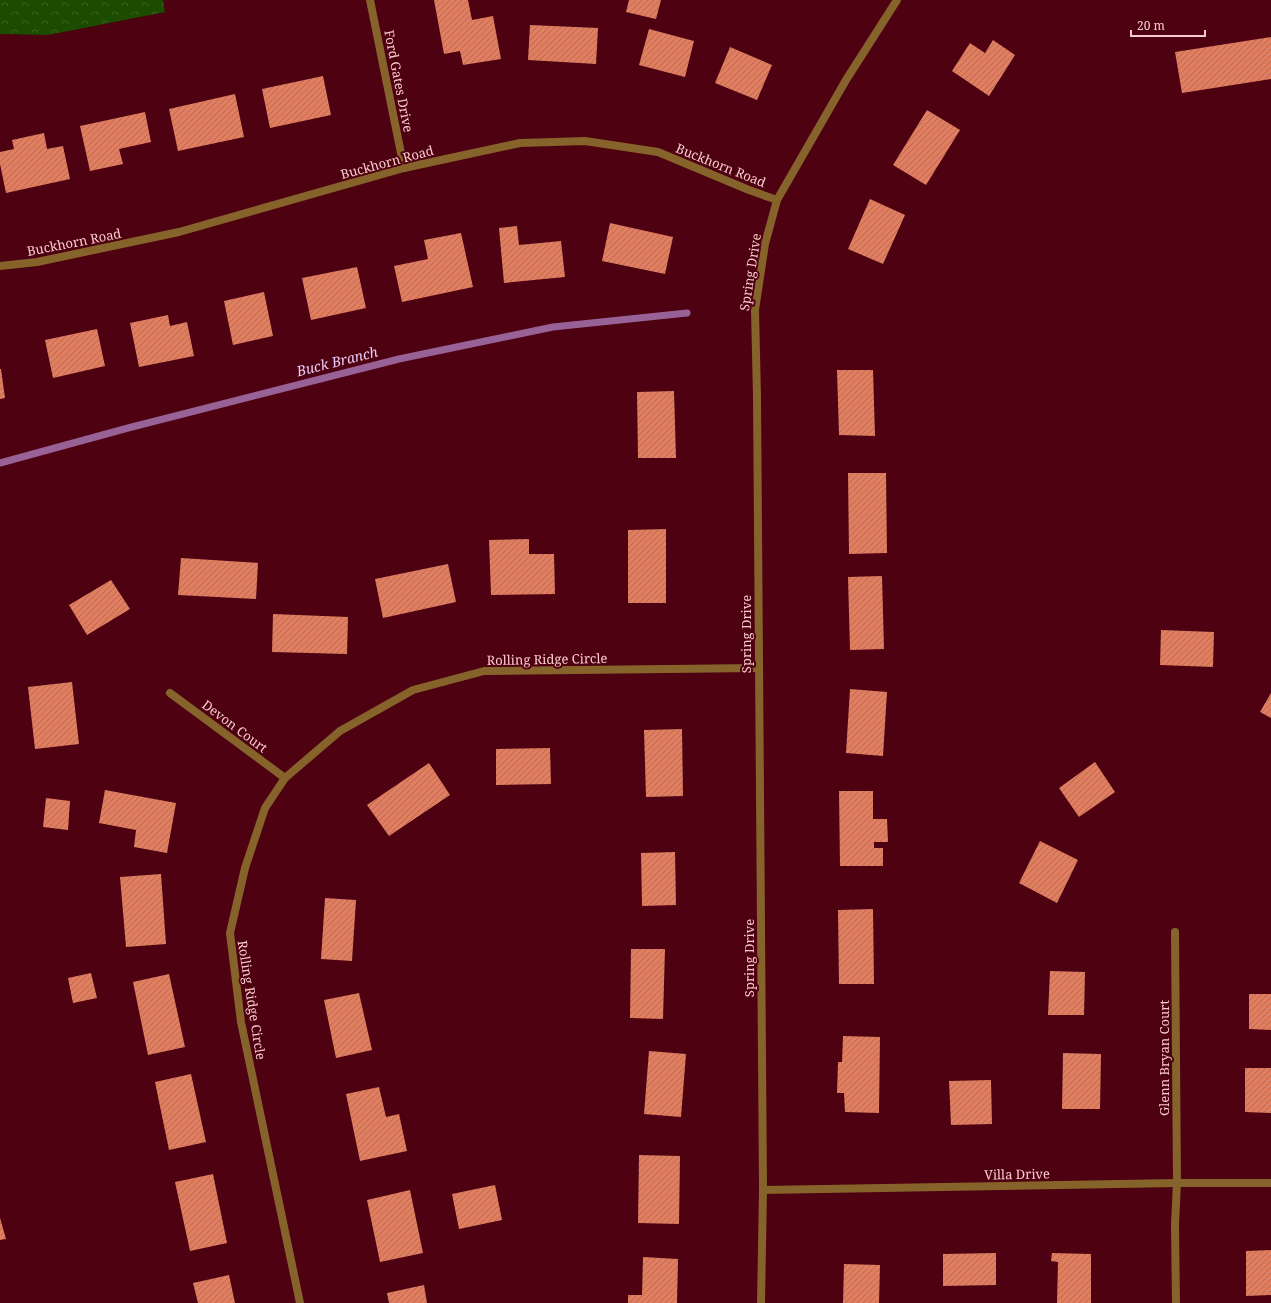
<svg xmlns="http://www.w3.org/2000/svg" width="1271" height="1303" font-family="'Noto Serif',serif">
  <defs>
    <pattern id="forest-crowns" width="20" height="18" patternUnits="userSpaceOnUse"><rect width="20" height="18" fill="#1b4c00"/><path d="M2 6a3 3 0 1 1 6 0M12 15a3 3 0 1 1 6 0" fill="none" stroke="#3d6424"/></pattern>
    <pattern id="building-hatch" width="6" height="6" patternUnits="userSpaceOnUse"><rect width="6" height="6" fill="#e17e60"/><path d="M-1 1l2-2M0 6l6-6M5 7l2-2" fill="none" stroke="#b46a56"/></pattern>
  </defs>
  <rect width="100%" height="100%" fill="#4d0111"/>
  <polygon fill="url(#forest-crowns)" points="0,0 163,0 165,12 48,35 0,34"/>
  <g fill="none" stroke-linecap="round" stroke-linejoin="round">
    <polyline stroke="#986296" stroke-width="7" points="0,463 128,428 399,359 553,327 687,313"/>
  </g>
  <g fill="url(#building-hatch)">
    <polygon points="434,0 468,0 472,20 493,16 501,59 463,65 460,51 444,54"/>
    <polygon points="629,0 661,0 656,19 626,12"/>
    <polygon points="530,25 598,28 596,64 528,60"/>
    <polygon points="649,29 694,41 685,77 639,65"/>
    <polygon points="1271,37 1271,79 1182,93 1175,52"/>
    <polygon points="993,40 1015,55 989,96 952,71 970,43 985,53"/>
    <polygon points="730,47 772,65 757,100 715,83"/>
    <polygon points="323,76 331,115 270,128 262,89"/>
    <polygon points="235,94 244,137 178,151 169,109"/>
    <polygon points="927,110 960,130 926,185 893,165"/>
    <polygon points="145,112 151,142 119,149 123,164 90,171 80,126"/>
    <polygon points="44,133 47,149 63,146 70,179 6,193 0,164 0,152 14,149 12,140"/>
    <polygon points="870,199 905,215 883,264 848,249"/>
    <polygon points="610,223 673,237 665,274 602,261"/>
    <polygon points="517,226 519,245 561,241 565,277 504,283 499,228"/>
    <polygon points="461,233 473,287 402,302 394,266 428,259 424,240"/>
    <polygon points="357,267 366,308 311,320 302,278"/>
    <polygon points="264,292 273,336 233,345 224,301"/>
    <polygon points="168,315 170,326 187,322 194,356 139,367 130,323"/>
    <polygon points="97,329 105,366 53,378 45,340"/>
    <polygon points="0,369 1,369 5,398 0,399"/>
    <polygon points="837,370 873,370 875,436 839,435"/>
    <polygon points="674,391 676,458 638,458 637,392"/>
    <polygon points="848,473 886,473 887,553 849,554"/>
    <polygon points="666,529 666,603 628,603 628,530"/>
    <polygon points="529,539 529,554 554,554 555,594 491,595 489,540"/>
    <polygon points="181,558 258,563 256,599 178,595"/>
    <polygon points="448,564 456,602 383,618 375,579"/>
    <polygon points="882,576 884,649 850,650 848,577"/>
    <polygon points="111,580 130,609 87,635 69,605"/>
    <polygon points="273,614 348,617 347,654 272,652"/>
    <polygon points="1161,630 1214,632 1213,667 1160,665"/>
    <polygon points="72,682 79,744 35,749 28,687"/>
    <polygon points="850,689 887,692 883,756 846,753"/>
    <polygon points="1271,693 1271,718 1260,712"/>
    <polygon points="682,729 683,796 646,797 644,730"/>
    <polygon points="550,748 551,784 496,785 496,749"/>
    <polygon points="1095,762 1115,792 1079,817 1059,788"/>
    <polygon points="429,763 450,795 389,836 367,805"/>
    <polygon points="105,790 176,803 167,853 134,847 136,830 99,823"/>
    <polygon points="839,791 873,791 873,819 887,819 888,842 874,842 874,848 883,848 883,866 840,866"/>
    <polygon points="46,798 70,801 68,830 43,827"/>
    <polygon points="1040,841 1078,860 1057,903 1019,883"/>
    <polygon points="675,852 676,905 642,906 641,853"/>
    <polygon points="161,874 166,944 126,947 120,877"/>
    <polygon points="325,898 356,900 352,961 321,959"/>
    <polygon points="873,909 874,984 839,984 838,910"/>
    <polygon points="631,949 665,949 663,1019 630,1018"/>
    <polygon points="1050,971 1085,972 1084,1015 1048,1015"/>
    <polygon points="91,973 97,998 73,1003 68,978"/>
    <polygon points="169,974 185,1047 148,1055 133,982"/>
    <polygon points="359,993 372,1050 336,1058 324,1000"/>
    <polygon points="1249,994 1271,994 1271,1030 1249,1029"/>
    <polygon points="843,1036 880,1037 879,1113 845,1112 844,1093 837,1093 838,1062 842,1062"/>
    <polygon points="649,1051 686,1054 681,1117 644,1114"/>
    <polygon points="1063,1053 1101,1054 1100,1109 1062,1109"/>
    <polygon points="1245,1068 1271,1068 1271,1113 1245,1112"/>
    <polygon points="191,1074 206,1142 169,1150 155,1082"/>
    <polygon points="991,1080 992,1124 951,1125 949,1081"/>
    <polygon points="379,1087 386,1117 399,1114 407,1151 360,1161 346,1094"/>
    <polygon points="639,1155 680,1156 679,1224 638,1223"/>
    <polygon points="213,1174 227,1243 190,1251 175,1182"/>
    <polygon points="495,1185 502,1220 459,1229 452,1194"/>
    <polygon points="410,1190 423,1253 380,1262 367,1200"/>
    <polygon points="0,1218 6,1239 0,1240"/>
    <polygon points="1271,1250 1271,1295 1246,1296 1246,1251"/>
    <polygon points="996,1253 996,1285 943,1286 943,1254"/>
    <polygon points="1052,1253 1091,1254 1091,1303 1057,1303 1058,1262 1051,1261"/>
    <polygon points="643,1257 678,1259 677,1303 628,1303 628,1295 642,1295"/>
    <polygon points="844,1264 880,1265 879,1303 843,1303"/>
    <polygon points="229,1275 235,1303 198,1303 193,1283"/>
    <polygon points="424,1285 427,1303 389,1303 387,1293"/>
  </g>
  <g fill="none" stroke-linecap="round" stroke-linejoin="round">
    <g stroke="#85632a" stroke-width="8">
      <polyline points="370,0 404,168"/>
      <polyline points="0,266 37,262 179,232 404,168 520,143 585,141 658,152 749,190 777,200"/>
      <polyline points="170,693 285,778"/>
      <polyline points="1175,932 1177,1183 1175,1224 1176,1303"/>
      <polyline points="763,1190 1177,1183 1271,1183"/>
      <polyline points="300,1303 241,1022 230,933 245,868 265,808 285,778 340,731 413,690 484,671 758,668"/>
      <polyline points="761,1303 763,1190 757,396 755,310 765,244 777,200 846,80 897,0"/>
    </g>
  </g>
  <g text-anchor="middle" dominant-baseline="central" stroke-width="4" stroke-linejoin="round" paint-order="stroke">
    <g font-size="13" fill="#facbcb" stroke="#4d0111">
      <text transform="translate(399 81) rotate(79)">Ford Gates Drive</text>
      <text transform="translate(387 162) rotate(-15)">Buckhorn Road</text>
      <text transform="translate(721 165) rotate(22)">Buckhorn Road</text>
      <text transform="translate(74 242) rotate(-11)">Buckhorn Road</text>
      <text transform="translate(750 272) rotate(-81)">Spring Drive</text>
      <text transform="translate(746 634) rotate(-90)">Spring Drive</text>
      <text transform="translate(547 659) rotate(-1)">Rolling Ridge Circle</text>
      <text transform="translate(235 726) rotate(37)">Devon Court</text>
      <text transform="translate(749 958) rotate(-90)">Spring Drive</text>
      <text transform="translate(252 1000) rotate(81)">Rolling Ridge Circle</text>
      <text transform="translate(1164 1058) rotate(-90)">Glenn Bryan Court</text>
      <text transform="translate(1017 1174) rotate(-1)">Villa Drive</text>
    </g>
    <g font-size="14" font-style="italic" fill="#eacbf4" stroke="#4d0111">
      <text transform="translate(337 361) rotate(-14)">Buck Branch</text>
    </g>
  </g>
  <path d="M1131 30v6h74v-6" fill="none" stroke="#facbcb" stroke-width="2"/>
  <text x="1137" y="30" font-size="12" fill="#facbcb" stroke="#4d0111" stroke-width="3" paint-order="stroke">20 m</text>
</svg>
